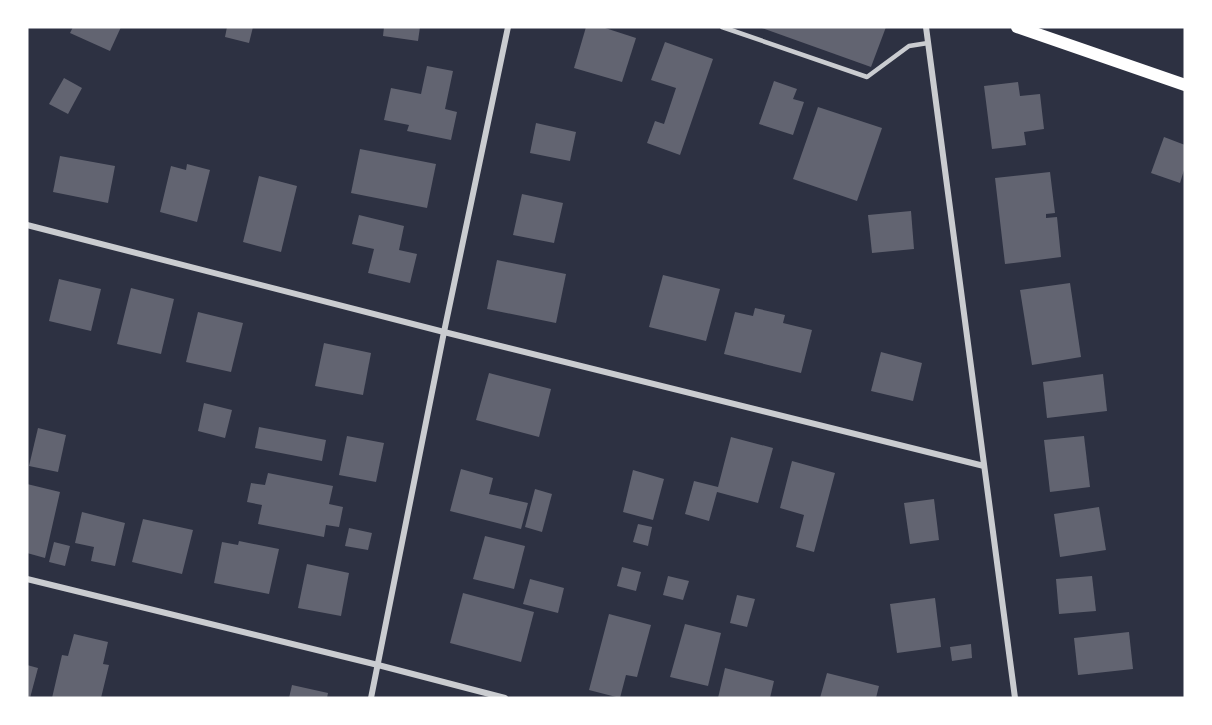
<svg xmlns="http://www.w3.org/2000/svg" width="1212" height="725" font-family="'Roboto Serif',serif">
  <rect width="100%" height="100%" fill="#2d3142"/>
  <g fill="#626471">
    <polygon points="73,27 121,27 110,51 70,33"/>
    <polygon points="227,27 253,27 249,43 225,37"/>
    <polygon points="384,27 420,27 418,41 383,36"/>
    <polygon points="586,27 602,27 636,38 622,82 574,68"/>
    <polygon points="759,27 886,27 871,67"/>
    <polygon points="665,42 713,59 680,155 647,143 655,121 664,124 676,88 651,80"/>
    <polygon points="427,66 453,71 445,109 457,112 451,140 407,131 409,125 384,120 391,88 421,94"/>
    <polygon points="64,78 82,88 68,114 49,104"/>
    <polygon points="774,81 797,89 793,99 804,102 793,135 759,124"/>
    <polygon points="1018,82 1020,96 1040,94 1044,129 1024,132 1026,145 992,149 984,86"/>
    <polygon points="818,107 882,128 857,201 793,179"/>
    <polygon points="536,123 576,132 570,161 530,153"/>
    <polygon points="1164,137 1185,145 1185,167 1180,183 1151,173"/>
    <polygon points="360,149 436,164 427,208 351,193"/>
    <polygon points="60,156 115,166 108,203 53,192"/>
    <polygon points="187,164 210,170 197,222 160,212 171,166 186,170"/>
    <polygon points="1050,172 1055,213 1046,214 1046,218 1057,217 1061,257 1005,264 995,178"/>
    <polygon points="259,176 297,186 281,252 243,242"/>
    <polygon points="522,194 563,203 554,243 513,235"/>
    <polygon points="911,211 914,249 872,253 868,215"/>
    <polygon points="359,215 404,226 399,250 417,254 410,283 368,273 374,249 352,244"/>
    <polygon points="497,260 566,274 556,323 487,309"/>
    <polygon points="663,275 720,289 706,341 649,327"/>
    <polygon points="59,279 101,289 91,331 49,321"/>
    <polygon points="1070,283 1081,357 1032,365 1020,290"/>
    <polygon points="131,288 174,299 161,354 117,344"/>
    <polygon points="755,308 785,315 783,323 812,330 801,373 724,354 735,312 753,316"/>
    <polygon points="198,312 243,323 231,372 186,362"/>
    <polygon points="324,343 371,353 363,395 315,386"/>
    <polygon points="881,352 922,363 913,401 871,391"/>
    <polygon points="489,373 551,389 539,437 476,420"/>
    <polygon points="1103,374 1107,411 1047,418 1043,382"/>
    <polygon points="204,403 232,410 225,438 198,431"/>
    <polygon points="259,427 326,440 322,461 255,448"/>
    <polygon points="38,428 66,435 58,472 29,466"/>
    <polygon points="347,436 384,443 376,482 339,475"/>
    <polygon points="1084,436 1090,487 1050,492 1044,440"/>
    <polygon points="731,437 773,448 758,503 717,492 709,521 685,514 694,481 718,487"/>
    <polygon points="792,461 835,473 814,552 796,547 804,515 780,508"/>
    <polygon points="461,469 493,478 489,494 528,503 521,529 450,511"/>
    <polygon points="633,470 664,479 653,520 623,512"/>
    <polygon points="268,473 333,486 329,504 343,507 339,527 326,525 324,537 258,524 262,505 247,502 251,483 265,485"/>
    <polygon points="27,484 60,492 45,558 27,553 28,539 27,538"/>
    <polygon points="535,489 552,494 542,532 525,527"/>
    <polygon points="934,499 939,540 910,544 904,503"/>
    <polygon points="1099,507 1106,550 1060,557 1054,514"/>
    <polygon points="82,512 125,523 115,566 91,561 94,547 75,543"/>
    <polygon points="143,519 193,530 182,574 132,562"/>
    <polygon points="638,524 652,527 648,546 633,542"/>
    <polygon points="349,528 372,533 368,550 345,546"/>
    <polygon points="485,536 525,546 514,589 473,579"/>
    <polygon points="239,541 279,549 269,594 214,583 222,542 238,545"/>
    <polygon points="54,542 70,546 65,566 49,562"/>
    <polygon points="307,564 349,573 341,616 298,608"/>
    <polygon points="622,567 641,572 636,591 617,586"/>
    <polygon points="668,576 689,581 683,600 663,595"/>
    <polygon points="1092,576 1096,611 1059,614 1056,579"/>
    <polygon points="530,579 564,588 558,613 523,604"/>
    <polygon points="463,593 534,612 521,662 450,643"/>
    <polygon points="737,595 755,599 747,627 730,623"/>
    <polygon points="935,598 941,647 897,653 890,604"/>
    <polygon points="609,614 651,625 637,677 626,675 620,698 589,690"/>
    <polygon points="685,624 721,633 708,686 670,677"/>
    <polygon points="1129,632 1133,669 1078,675 1074,638"/>
    <polygon points="74,634 108,642 103,664 109,665 101,698 52,698 62,655 68,656"/>
    <polygon points="971,644 972,658 952,661 950,647"/>
    <polygon points="27,665 38,668 30,698 27,698"/>
    <polygon points="725,668 774,681 770,698 718,698"/>
    <polygon points="827,673 879,686 876,698 820,698"/>
    <polygon points="292,685 328,693 327,698 289,698"/>
  </g>
  <g fill="none" stroke-linecap="round" stroke-linejoin="round">
    <polyline stroke="#caccd0" stroke-width="4.5" points="722,27 867,77 909,46 928,43"/>
    <g stroke="#caccd0" stroke-width="6">
      <polyline points="926,27 1015,698"/>
      <polyline points="27,225 444,332 984,466"/>
      <polyline points="27,579 378,665 505,698"/>
      <polyline points="371,698 444,332 508,27"/>
    </g>
    <polyline stroke="#fff" stroke-width="12" points="1017,27 1185,85"/>
  </g>
  <rect width="1212" height="725" fill="none" stroke="#ffffff" stroke-width="57"/>
</svg>
